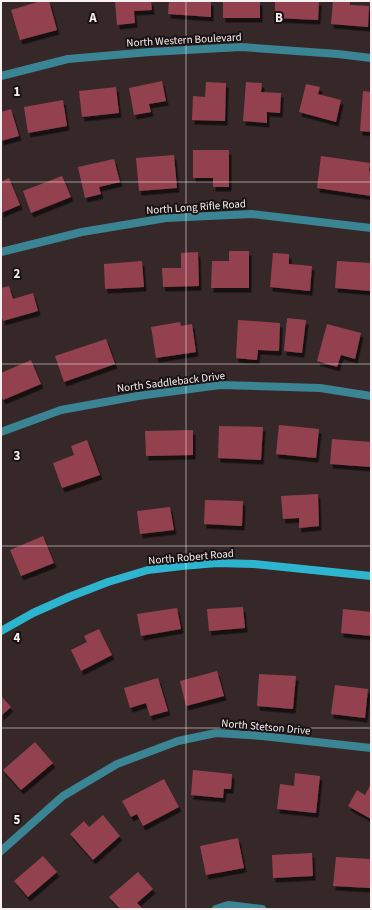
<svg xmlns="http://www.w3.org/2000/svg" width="372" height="910" font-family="'Source Sans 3',sans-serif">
  <defs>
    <filter id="shadow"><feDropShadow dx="2.5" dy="4.5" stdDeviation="0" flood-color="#0009"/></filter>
  </defs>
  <rect width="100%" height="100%" fill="#362829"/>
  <g fill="#934150" filter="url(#shadow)">
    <polygon points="41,1 49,1 57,30 20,40 11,10"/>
    <polygon points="115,1 151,1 152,10 134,11 135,23 117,25"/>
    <polygon points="169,1 211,1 211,17 168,14"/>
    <rect x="223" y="1" width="37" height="17"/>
    <polygon points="275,1 319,1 318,20 275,18"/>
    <polygon points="333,1 350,1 350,5 369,6 368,27 331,24"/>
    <polygon points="162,81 166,101 149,104 151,112 134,115 129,88"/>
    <polygon points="206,82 226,83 225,121 192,120 193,96 205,97"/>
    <polygon points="246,82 262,83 261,92 281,93 280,113 267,112 267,123 243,121"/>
    <polygon points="306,84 320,87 318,94 341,100 336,122 299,112"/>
    <polygon points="116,87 119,113 82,117 79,91"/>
    <polygon points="363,91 371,92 371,132 360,131"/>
    <polygon points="63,100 67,126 28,133 24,107"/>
    <polygon points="11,109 19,136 1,141 1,112"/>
    <polygon points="193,150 229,150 229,187 213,187 213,178 193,178"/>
    <polygon points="174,155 177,188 139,191 136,158"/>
    <polygon points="321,156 370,163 369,171 371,171 371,196 317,188"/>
    <polygon points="114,159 120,182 99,187 101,194 85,198 78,167"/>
    <polygon points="62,176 71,197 31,213 23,191"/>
    <polygon points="9,178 20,205 1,213 1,182"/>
    <polygon points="229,251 249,251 249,288 211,288 212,261 229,261"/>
    <polygon points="198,252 199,286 163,287 162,268 181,268 181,253"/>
    <polygon points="273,253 289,254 289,264 312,266 310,291 270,287"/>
    <polygon points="142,261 144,287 105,289 104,264"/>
    <polygon points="337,261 371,263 371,291 335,288"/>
    <polygon points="9,286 13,299 33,293 38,311 3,321 1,313 1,288"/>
    <polygon points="287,318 306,320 302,353 284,351"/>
    <polygon points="238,320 280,323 279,351 258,350 257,360 236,358"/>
    <polygon points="180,322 181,326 192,324 196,352 156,358 151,327"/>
    <polygon points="327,324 361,333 355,359 341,355 337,367 317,361"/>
    <polygon points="106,339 115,364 64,382 55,356"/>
    <polygon points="31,360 41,384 3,400 1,395 1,373"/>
    <polygon points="279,425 319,429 316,458 276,454"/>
    <polygon points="219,426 263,427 261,460 218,458"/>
    <polygon points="193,430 193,455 146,456 145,431"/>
    <polygon points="332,439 371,442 371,467 330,464"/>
    <polygon points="87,440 100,475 62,488 53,463 74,455 71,446"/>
    <polygon points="318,494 319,526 299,528 299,518 283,519 281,496"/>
    <polygon points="205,500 243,501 242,526 204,524"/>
    <polygon points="170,507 174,530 140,534 137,511"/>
    <polygon points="43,536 54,563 21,576 10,550"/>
    <polygon points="243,607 245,628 209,631 207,609"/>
    <polygon points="177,608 181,629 141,636 137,614"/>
    <polygon points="343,609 371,612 371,636 341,633"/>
    <polygon points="99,629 112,655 81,671 71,650 87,642 84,636"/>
    <polygon points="217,671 224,696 186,706 180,681"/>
    <polygon points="259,674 296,676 293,709 257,706"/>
    <polygon points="158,678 168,711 150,716 146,703 130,708 124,688"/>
    <polygon points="335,685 368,689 365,718 331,714"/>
    <polygon points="1,696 11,707 1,716"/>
    <polygon points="35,742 53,763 21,790 3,770"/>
    <polygon points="193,770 232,774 231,789 224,789 223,798 191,795"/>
    <polygon points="295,773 320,776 316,813 277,809 280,784 294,786"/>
    <polygon points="164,779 179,807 143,826 137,814 131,817 122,801"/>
    <polygon points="371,784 371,819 348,806 357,790 365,795"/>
    <polygon points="103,815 120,836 93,860 70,834 84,821 89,827"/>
    <polygon points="238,838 244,868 206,875 200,846"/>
    <polygon points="312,853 313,876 273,878 272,855"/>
    <polygon points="43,856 57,872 28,897 14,881"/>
    <polygon points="336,857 371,859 370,888 333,886"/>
    <polygon points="138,872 153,889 137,903 143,909 120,909 109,897"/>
  </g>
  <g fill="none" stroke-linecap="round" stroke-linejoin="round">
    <g stroke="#3a8494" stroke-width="8">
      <polyline points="1,76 68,59 150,52 241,47 338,54 371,58"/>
      <polyline points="1,252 82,232 166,218 252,214 371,228"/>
      <polyline points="1,432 61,410 138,396 220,385 320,388 371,396"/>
      <polyline points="1,851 63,796 117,764 178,741 216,733 262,736 371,748"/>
      <polyline points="216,909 228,905 262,909"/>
    </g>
    <polyline stroke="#2db5d0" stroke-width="8" points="1,631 33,613 69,597 108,582 148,570 182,566 217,563 254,564 371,576"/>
  </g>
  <path fill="none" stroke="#f9f0f1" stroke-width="1" stroke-opacity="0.55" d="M186,1V909M1,182H371M1,364H371M1,546H371M1,728H371"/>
  <g text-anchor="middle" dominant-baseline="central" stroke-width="4" stroke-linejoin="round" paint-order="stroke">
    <g font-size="11" fill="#f9f0f1" stroke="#191213">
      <text transform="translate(184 40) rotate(-3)">North Western Boulevard</text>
      <text transform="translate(196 207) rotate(-4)">North Long Rifle Road</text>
      <text transform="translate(171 382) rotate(-7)">North Saddleback Drive</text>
      <text transform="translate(191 557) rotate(-5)">North Robert Road</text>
      <text transform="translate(266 727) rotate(5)">North Stetson Drive</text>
    </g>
  </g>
  <g font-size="13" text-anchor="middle" font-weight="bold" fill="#f9f0f1" stroke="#191213" stroke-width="4" stroke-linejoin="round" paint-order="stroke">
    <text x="93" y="22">A</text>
    <text x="279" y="22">B</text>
    <text x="17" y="96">1</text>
    <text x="17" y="278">2</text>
    <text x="17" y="460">3</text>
    <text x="17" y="642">4</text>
    <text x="17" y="824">5</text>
  </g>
  <rect width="372" height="910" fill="none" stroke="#f9f0f1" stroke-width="4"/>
</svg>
